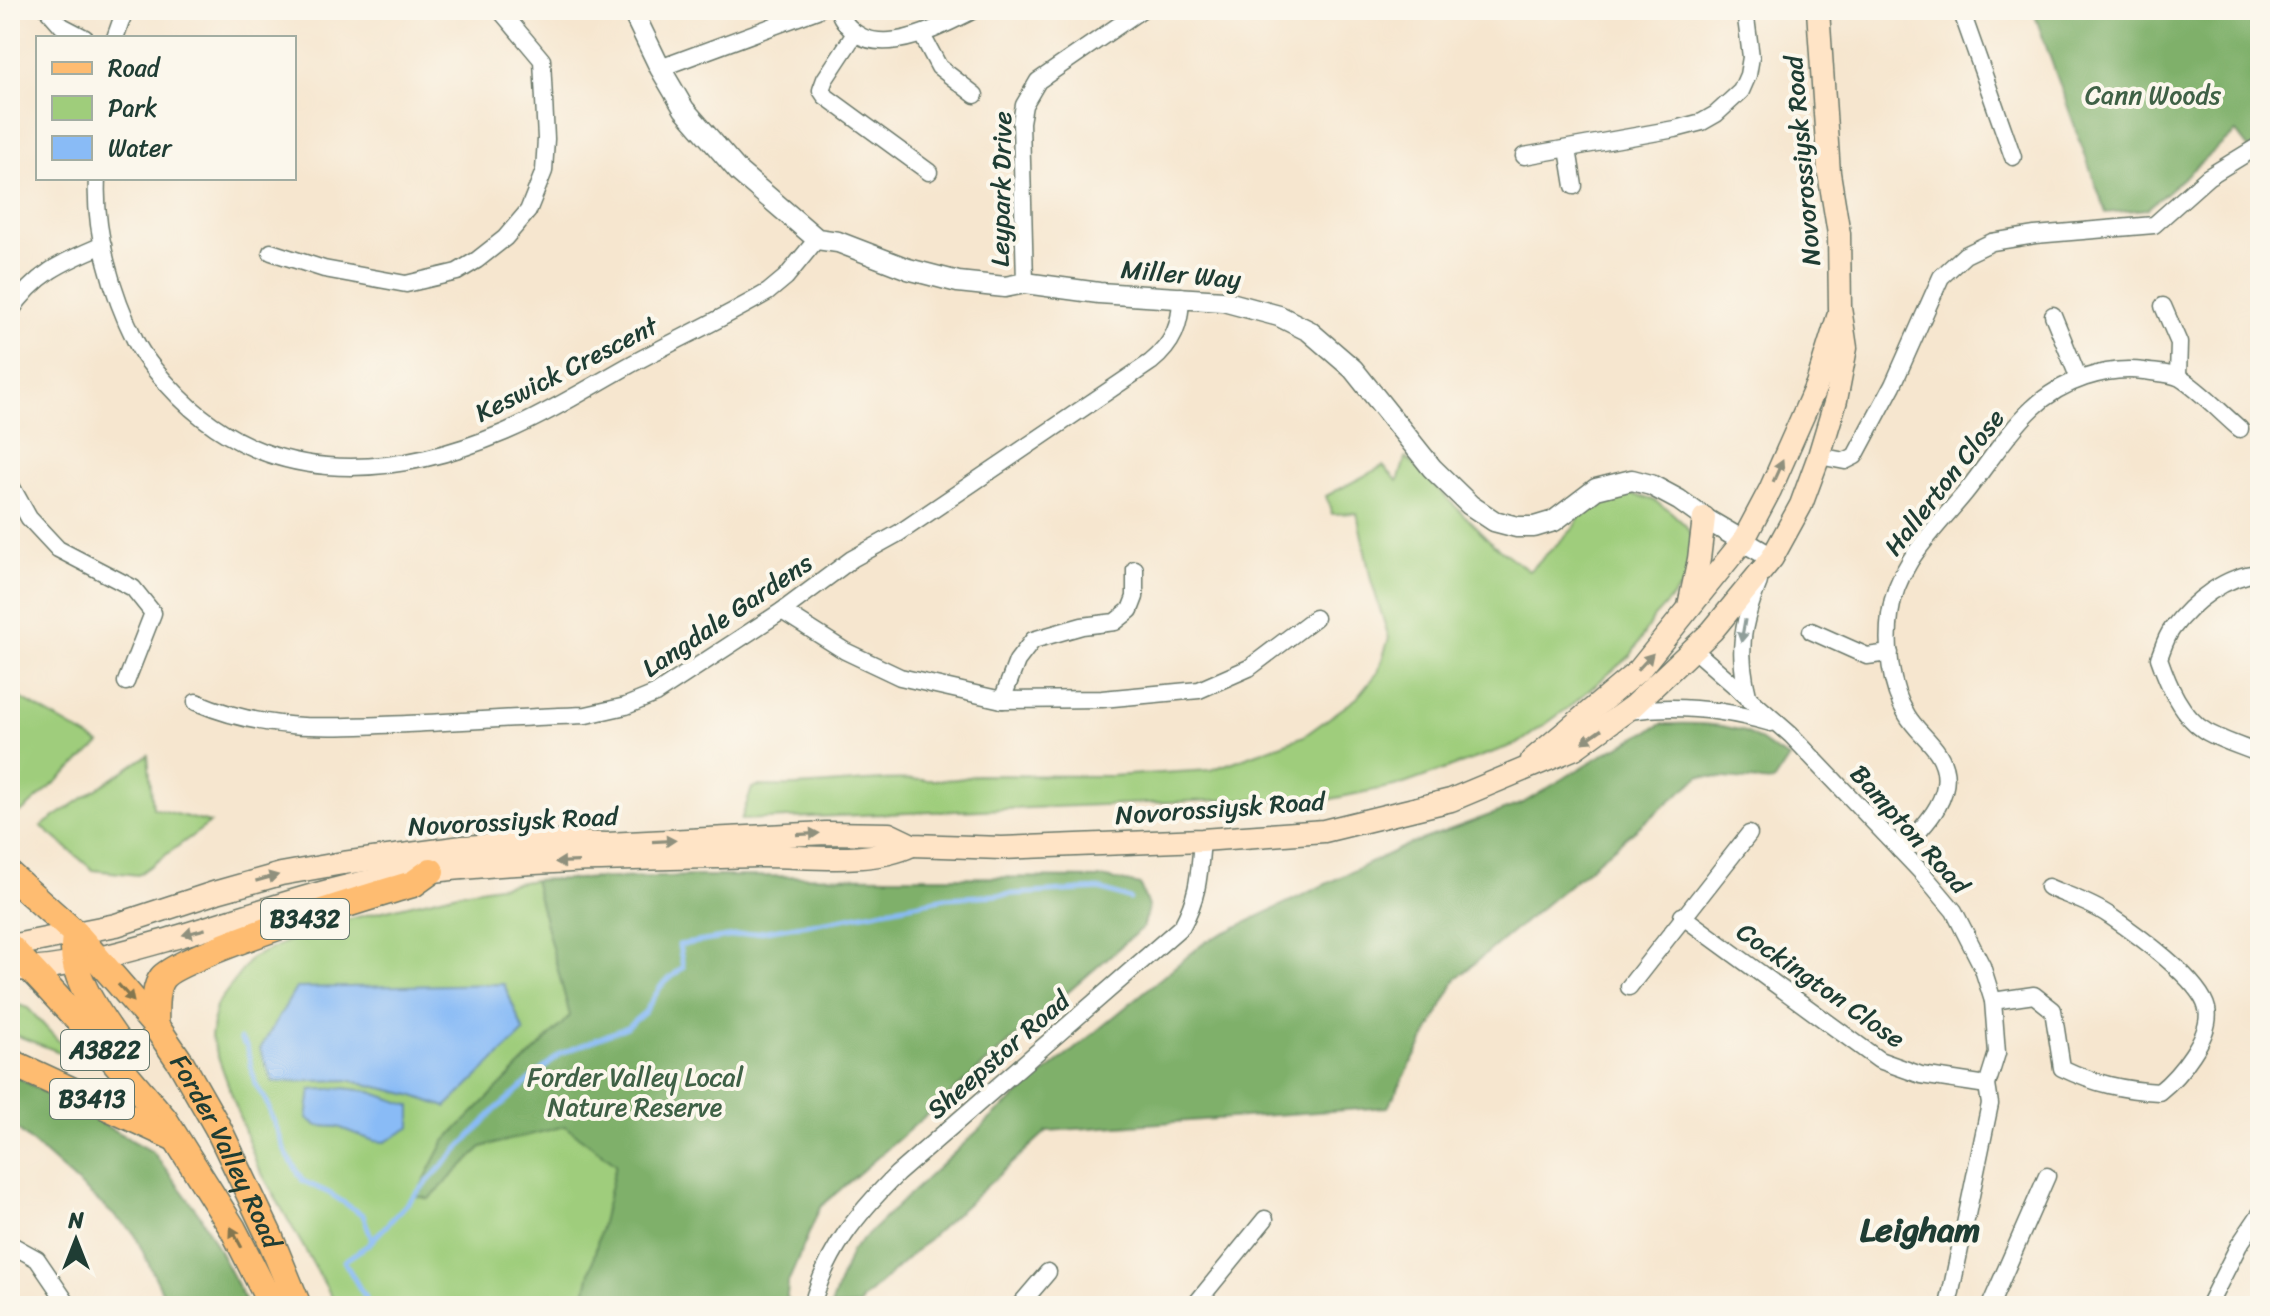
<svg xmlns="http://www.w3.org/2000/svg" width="2270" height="1316" font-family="Sriracha,sans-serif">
  <rect width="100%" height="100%" fill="#fbf7ec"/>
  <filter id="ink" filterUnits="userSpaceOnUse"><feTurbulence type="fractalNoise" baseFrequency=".0125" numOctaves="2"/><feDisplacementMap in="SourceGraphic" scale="16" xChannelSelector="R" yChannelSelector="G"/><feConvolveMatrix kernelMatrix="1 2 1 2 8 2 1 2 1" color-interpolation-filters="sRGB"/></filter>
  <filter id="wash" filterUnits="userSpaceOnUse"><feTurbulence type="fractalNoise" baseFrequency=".006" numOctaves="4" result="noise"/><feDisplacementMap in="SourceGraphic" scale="32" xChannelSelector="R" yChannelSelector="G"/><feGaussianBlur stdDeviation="1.8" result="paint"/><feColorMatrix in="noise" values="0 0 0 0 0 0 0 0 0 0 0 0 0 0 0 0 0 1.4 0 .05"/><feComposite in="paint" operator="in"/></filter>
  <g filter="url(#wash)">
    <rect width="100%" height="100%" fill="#f6e6cf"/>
    <g fill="#9fcd7b" stroke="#5f8558" stroke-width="2">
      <path d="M1406,457L1493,544L1529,571L1573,529L1584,507L1597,499L1618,494H1632L1653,500L1670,511L1685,525L1697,545L1688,580L1654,617L1631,655L1568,708L1519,743L1404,784L1307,804L1242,799L741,820L752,788L758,786C801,788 841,782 883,780C914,778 947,784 976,775L1111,776L1211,770L1304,736L1357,698L1378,672L1389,638L1371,580L1357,513L1332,514L1326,496L1383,466L1398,481Z"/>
      <polygon points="10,692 100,744 23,811 10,814"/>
      <polygon points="148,755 153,808 210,823 138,875 93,870 41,826"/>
      <polygon points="707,876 1106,878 1140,885 1148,907 1143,927 820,1207 788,1282 786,1306 337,1306 257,1165 211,1037 216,1006 251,958 303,934 341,921 462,892 534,880"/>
      <polygon points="10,1002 28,1008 65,1048 62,1053 10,1033"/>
    </g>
    <g fill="#7fb06b" stroke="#4f7650" stroke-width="2">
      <polygon points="2033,10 2260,10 2260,163 2236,132 2147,209 2106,213"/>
      <path d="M1662,724C1688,724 1720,722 1745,732C1759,737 1773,752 1789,758L1773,782L1700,776L1457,978L1388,1107L1047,1131L862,1300L860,1306H831L851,1251L893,1210L999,1111L1205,942L1405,846L1523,803L1607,752Z"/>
      <polygon points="707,876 1106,878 1140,885 1148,907 1143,927 820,1207 788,1282 786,1306 582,1306 616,1164 565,1126 482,1147 429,1199 416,1196 444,1142 570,1016 534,880"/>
      <polygon points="10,1073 153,1152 200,1215 248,1306 169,1306 134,1233 10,1123"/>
    </g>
    <g fill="#89bbf6" stroke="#547c95" stroke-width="2">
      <polygon points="504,984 524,1032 446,1107 411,1095 348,1080 273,1082 260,1049 296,988"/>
      <polygon points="343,1088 368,1091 411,1106 411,1127 385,1142 374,1141 338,1127 318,1126 307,1118 311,1090"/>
    </g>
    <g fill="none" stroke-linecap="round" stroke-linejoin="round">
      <g stroke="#89bbf6" stroke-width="5">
        <polyline points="240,1039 247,1047 255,1084 266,1101 286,1153 303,1181 329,1193 363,1215 372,1240"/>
        <polyline points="370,1306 344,1261 368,1245 495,1110 560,1054 627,1027 645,1012 661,986 683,967 679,945 833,920 946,898 1100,889 1130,899"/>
      </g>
    </g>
  </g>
  <g filter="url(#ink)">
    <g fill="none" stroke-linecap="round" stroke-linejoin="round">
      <defs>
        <g id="minor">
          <polyline points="48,10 62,26 85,38"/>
          <path d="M838,10C863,69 934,30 974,10"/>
          <polyline points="1961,10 2013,157"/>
          <polyline points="854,35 825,79 821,90 825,96 929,172"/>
          <polyline points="922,35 939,67 975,95"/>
          <polyline points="115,38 125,10"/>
          <polyline points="660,68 817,10"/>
          <polyline points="1568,149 1574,186"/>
          <polyline points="1524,156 1675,129 1702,122 1716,114 1741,91 1748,75 1751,57 1745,10"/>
          <path d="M97,178C94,232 112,294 136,342C144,358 157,373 169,386C260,488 387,482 505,432C547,414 587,389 628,366C674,341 722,319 768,292L786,277L817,239"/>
          <polyline points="271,252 324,269 406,284 457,272 477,260 505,238 528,211 544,171 546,139 542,60 500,10"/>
          <polyline points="1025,283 1021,122 1024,105 1038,81 1141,10"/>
          <polyline points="2163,306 2179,343 2178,376"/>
          <path d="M10,312C35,274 62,262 103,245"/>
          <polyline points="2053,315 2079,379"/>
          <polyline points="1819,456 1845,461 1855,456 1893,385 1941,277 1965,255 1992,242 2035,235 2154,225 2208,177 2260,145"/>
          <polyline points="10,484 29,518 58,549 133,588 153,613 126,682"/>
          <path d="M2260,573C2226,575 2192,602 2172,629C2166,637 2163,648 2159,658C2168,684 2181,717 2207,732C2223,741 2243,747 2260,754"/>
          <polyline points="782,611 845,651 900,677 1002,700 1102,699 1199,690 1249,668 1315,618"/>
          <polyline points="1811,631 1867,656 1890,653"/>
          <polyline points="1694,650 1791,735 1923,874 1954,911 1982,966 1993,1001 1997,1053 1987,1085 1990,1104 1948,1306"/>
          <polyline points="1002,700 1017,661 1033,640 1082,626 1115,622 1130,610 1135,597 1135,569"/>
          <path d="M1749,700C1737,653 1741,626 1759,582"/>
          <path d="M196,702C268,733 331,727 407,724C467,721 526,717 586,715L626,706L655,694L782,611L852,559L899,533L1151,362C1173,344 1181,325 1181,296"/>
          <path d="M1628,711C1677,704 1723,709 1771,723"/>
          <path d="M1900,850C1925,826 1962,791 1938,753C1929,739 1915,729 1907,715C1890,687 1886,647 1890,615C1896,564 1934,531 1965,493C1986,467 2009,430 2033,408C2061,381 2106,366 2144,371C2155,373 2171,373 2180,378C2201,391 2221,413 2240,429"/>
          <polyline points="1682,916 1879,1060 1921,1075 1987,1085"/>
          <polyline points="1629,987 1749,834"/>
          <path d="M1993,1001L2034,995L2053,1010L2062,1068C2095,1084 2124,1090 2159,1092C2178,1077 2213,1035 2207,1009C2201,980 2135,933 2110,916C2092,903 2068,896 2048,887"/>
          <polyline points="10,1244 37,1259 69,1306"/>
          <path d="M812,1306C826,1251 858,1213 897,1174L1182,926C1199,895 1199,874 1202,840"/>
          <polyline points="1019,1306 1048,1272"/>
          <polyline points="1194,1306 1265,1219"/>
          <polyline points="1990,1306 2047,1176"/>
          <polyline points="2208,1306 2239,1245 2260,1214"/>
        </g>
        <polyline id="tertiary" points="632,10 660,68 684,109 739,172 817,239 838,242 908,269 958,282 1005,287 1025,283 1099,293 1223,301 1279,316 1309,331 1353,369 1432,468 1470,505 1494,521 1517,527 1534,527 1554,521 1596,489 1632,480 1651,485 1679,500 1704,518 1772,558"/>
        <g id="secondary">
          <polyline points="1689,606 1699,559 1704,518"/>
          <polyline points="1532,760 1639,670 1743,541 1770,490 1817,384 1838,317"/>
          <polyline points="10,946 116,925 217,892 281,874 343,863 463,847 550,842 607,844 826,833 889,834 912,845 1002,848 1202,840 1324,831 1451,800 1575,748 1633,706 1712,631 1772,558 1801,505 1819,456 1836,400 1846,348 1840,308 1839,234 1829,173 1818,10"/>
          <path d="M10,970C66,969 117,954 170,939C258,913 343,880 434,871C541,859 649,859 756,856C804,855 868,866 912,845"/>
        </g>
        <g id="primary">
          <path id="s1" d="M10,875L76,934L155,1025L181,1063L218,1128L268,1233L298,1306"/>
          <path d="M76,934C65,972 100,1016 120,1045"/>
          <polyline points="10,947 95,1038 164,1119 233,1229 272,1306"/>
          <path d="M155,1025C156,1010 153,990 162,978C179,955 376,894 413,884L431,871"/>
          <polyline points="10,1062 173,1137"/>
        </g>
      </defs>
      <use href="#minor" stroke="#6a786a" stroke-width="19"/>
      <use href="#tertiary" stroke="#6a786a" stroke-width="23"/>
      <use href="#secondary" stroke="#6a786a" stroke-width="25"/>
      <use href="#primary" stroke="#6a786a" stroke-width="29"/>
      <use href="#minor" stroke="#fff" stroke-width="16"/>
      <use href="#tertiary" stroke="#fff" stroke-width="20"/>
      <use href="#secondary" stroke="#ffe4c6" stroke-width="22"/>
      <use href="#primary" stroke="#febc71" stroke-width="26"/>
    </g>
    <defs><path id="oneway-solid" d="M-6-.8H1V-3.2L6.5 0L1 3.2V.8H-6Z" transform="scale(2)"/></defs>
    <g fill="#8f907d">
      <use href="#oneway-solid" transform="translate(1778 471) rotate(-66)"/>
      <use href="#oneway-solid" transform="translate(1645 662) rotate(-47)"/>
      <use href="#oneway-solid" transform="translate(1592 736) rotate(145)"/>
      <use href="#oneway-solid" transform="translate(808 834) rotate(-3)"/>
      <use href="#oneway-solid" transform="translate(664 841) rotate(-3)"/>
      <use href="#oneway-solid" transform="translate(567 862) rotate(178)"/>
      <use href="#oneway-solid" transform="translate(267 878) rotate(-15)"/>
      <use href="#oneway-solid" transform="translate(194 932) rotate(165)"/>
    </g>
    <use fill="#8f9e9a" href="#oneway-solid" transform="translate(1743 631) rotate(100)"/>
    <g fill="#83764f">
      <use href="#oneway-solid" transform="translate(126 993) rotate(48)"/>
      <use href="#oneway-solid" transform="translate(236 1237) rotate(-118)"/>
    </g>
  </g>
  <g text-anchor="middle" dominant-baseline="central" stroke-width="8" stroke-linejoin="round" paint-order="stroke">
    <g fill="#fbf7ec" stroke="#61756b" stroke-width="2">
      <rect x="261" y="899" width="88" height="40" rx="6"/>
      <rect x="61" y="1030" width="88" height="40" rx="6"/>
      <rect x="50" y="1079" width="84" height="40" rx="6"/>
    </g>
    <g font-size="24" font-weight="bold" fill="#1f3d34">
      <text x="305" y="919">B3432</text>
      <text x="105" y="1050">A3822</text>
      <text x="92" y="1099">B3413</text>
    </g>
    <g font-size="26" fill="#3f6146" stroke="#fbf7ec">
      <text x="2153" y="95">Cann Woods</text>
      <text x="635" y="1077">Forder Valley Local<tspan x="635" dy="30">Nature Reserve</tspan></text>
    </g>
    <g font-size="26" fill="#1f3d34" stroke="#fbf7ec">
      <text transform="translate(1802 161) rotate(-95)">Novorossiysk Road</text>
      <text transform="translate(1001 189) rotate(-89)">Leypark Drive</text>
      <text transform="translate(1181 274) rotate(5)">Miller Way</text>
      <text transform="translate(566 369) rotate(-27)">Keswick Crescent</text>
      <text transform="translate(1944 482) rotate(-52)">Hallerton Close</text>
      <text transform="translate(727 615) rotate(-34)">Langdale Gardens</text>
      <text transform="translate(1220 808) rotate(-4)">Novorossiysk Road</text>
      <text transform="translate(513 821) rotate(-3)">Novorossiysk Road</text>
      <text transform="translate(1910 829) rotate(48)">Bampton Road</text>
      <text transform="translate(1821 985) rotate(35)">Cockington Close</text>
      <text transform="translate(998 1055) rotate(-41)">Sheepstor Road</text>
      <text stroke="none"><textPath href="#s1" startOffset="354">Forder Valley Road</textPath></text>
    </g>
    <g font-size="34" font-weight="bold" fill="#1f3d34" stroke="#fbf7ec">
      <text x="1920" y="1230">Leigham</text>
    </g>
  </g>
  <rect width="2270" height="1316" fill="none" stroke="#fbf7ec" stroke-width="40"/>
  <rect x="36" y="36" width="260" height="144" fill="#fbf7ec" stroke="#a3ada2" stroke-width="2"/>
  <rect x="52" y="62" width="40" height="12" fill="#febc71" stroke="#a3ada2" stroke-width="2"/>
  <text x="108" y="76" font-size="24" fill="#1f3d34">Road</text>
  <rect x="52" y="96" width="40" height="24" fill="#9fcd7b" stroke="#a3ada2" stroke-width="2"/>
  <text x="108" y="116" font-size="24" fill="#1f3d34">Park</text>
  <rect x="52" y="136" width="40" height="24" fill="#89bbf6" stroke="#a3ada2" stroke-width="2"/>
  <text x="108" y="156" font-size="24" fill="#1f3d34">Water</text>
  <g transform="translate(76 1240)" stroke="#fbf7ec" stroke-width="6" paint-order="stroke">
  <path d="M0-6L14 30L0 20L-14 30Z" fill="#1f3d34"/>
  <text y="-12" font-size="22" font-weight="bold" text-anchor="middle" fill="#1f3d34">N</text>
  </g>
</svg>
